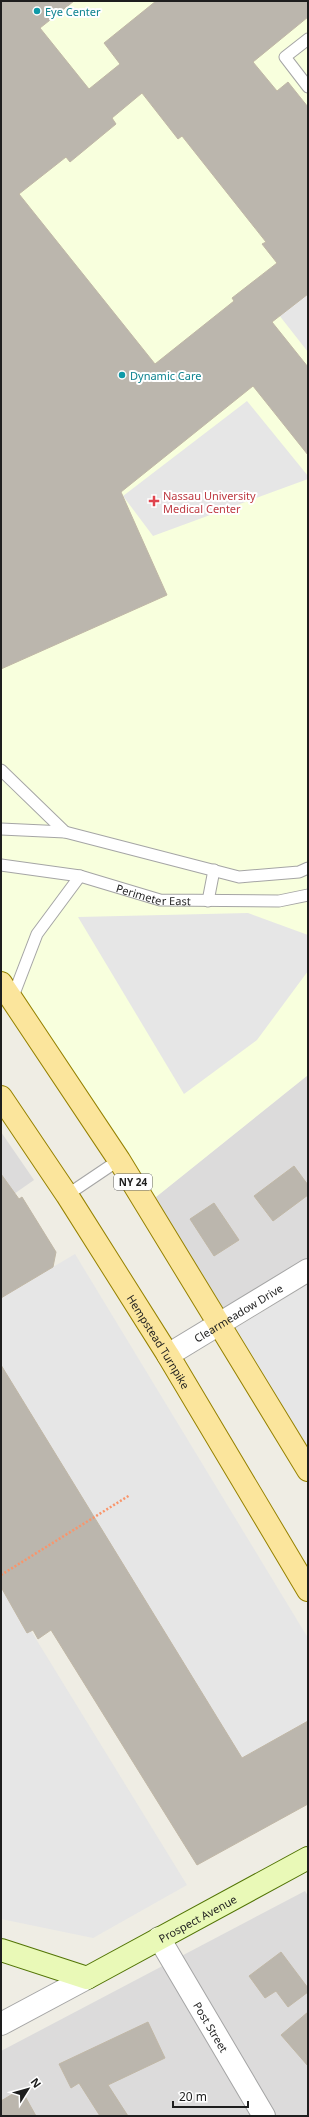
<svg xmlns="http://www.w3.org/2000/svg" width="309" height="2117" font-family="'Noto Sans',sans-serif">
  <rect width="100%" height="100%" fill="#efede4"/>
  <g fill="#dcdbdb">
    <polygon points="308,1075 308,1270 220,1323 147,1204"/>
    <polygon points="1,1132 34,1180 1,1203"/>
    <polygon points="305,1891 308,1896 308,2116 1,2116 1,2051"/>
  </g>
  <polygon fill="#f8ffdd" points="1,1 308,1 308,1075 156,1197 1,1002"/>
  <g fill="#e6e6e6">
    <polygon points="308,292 308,352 279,315"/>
    <polygon points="247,401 308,476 308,479 153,536 123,496"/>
    <polygon points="248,913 308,935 308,971 257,1040 184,1094 78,917"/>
    <polygon points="75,1254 308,1638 308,1723 242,1762 1,1365 1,1298"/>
    <polygon points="308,1284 308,1455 232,1330"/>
    <polygon points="1,1582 187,1885 93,1938 1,1919"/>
  </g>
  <g fill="#bbb6ad" stroke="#c0b7a6" fill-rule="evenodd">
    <path d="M1,1H74L40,28L89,89L120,64L104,43L156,1H308V17L253,62L277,91L288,82L308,107V294L272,322L308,367V455L253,386L121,492L167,595L1,669ZM142,93L178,139L182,136L266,242L262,244L277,263L232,298L234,301L155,364L19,194L66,157L70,162L116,124L112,118Z"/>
    <polygon points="294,1166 308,1185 308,1195 273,1221 254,1196"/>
    <polygon points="1,1174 19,1199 22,1197 56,1252 53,1267 1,1298"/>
    <polygon points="214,1203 239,1240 214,1256 190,1219"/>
    <polygon points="1,1365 242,1758 308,1721 308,1804 197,1865 51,1630 38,1639 33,1630 27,1633 1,1587"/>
    <polygon points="281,1952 308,1988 308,1992 288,2007 276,1991 265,1998 249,1976"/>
    <polygon points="308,2012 308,2066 281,2035"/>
    <polygon points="148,2022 165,2058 108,2085 128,2116 100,2116 79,2083 71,2088 59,2064"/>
    <polygon points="21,2089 36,2116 1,2116 1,2101"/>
  </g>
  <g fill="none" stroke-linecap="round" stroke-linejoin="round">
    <defs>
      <g id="lane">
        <polyline points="308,39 285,57 308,87"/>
        <polyline points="1,770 65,832"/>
        <polyline points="1,829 65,832 239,877 299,872 308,868"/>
        <path id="s1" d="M1,865L80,876L160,900L279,901L308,895"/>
        <polyline points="208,901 214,870"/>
        <polyline points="12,999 37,934 80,876"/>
        <polyline points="67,1195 119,1160"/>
      </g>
      <g id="street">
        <path id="s2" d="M168,1355L308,1270"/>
        <path id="s3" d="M159,1938L264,2116"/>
        <polyline points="1,2024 87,1978"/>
      </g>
      <g id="secondary">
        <path id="s4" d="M1,1950L87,1978L308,1858"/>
      </g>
      <g id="primary">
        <polyline points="1,983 119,1160 308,1470"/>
        <path id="s5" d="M1,1097L67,1195L168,1355L308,1590"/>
      </g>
    </defs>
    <use href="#lane" stroke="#a5a5a5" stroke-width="13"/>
    <use href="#street" stroke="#a5a5a5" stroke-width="24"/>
    <use href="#secondary" stroke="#527405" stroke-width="24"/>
    <use href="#primary" stroke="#968201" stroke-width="24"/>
    <polyline stroke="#f9956b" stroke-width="2.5" stroke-dasharray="2 2" stroke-linecap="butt" points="1,1575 130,1495"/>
    <use href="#lane" stroke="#fff" stroke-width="11"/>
    <use href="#street" stroke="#fff" stroke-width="22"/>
    <use href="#secondary" stroke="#e9f9b7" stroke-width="22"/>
    <use href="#primary" stroke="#fbe59c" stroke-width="22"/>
  </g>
  <g fill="#0f9aa8" stroke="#fff" stroke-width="1.5">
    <circle cx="37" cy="11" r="4"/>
    <circle cx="122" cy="375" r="4"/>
  </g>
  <path fill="#e0444e" stroke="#fff" stroke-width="1.5" d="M152 495h4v4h4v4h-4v4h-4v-4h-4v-4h4z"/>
  <g text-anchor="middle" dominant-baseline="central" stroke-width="4" stroke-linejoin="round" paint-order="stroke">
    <rect fill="#fff" stroke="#626262" stroke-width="1" x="114" y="1174" width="38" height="16" rx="3"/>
    <g font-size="10" font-weight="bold" fill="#1e1e1e">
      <text x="133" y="1182">NY 24</text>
    </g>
    <g font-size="11" fill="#0d838f" stroke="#fff" text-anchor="start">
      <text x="45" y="11">Eye Center</text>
      <text x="130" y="375">Dynamic Care</text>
    </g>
    <g font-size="11" fill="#be3a42" stroke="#fff" text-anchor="start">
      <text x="163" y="495">Nassau University<tspan x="163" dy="13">Medical Center</tspan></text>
    </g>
    <g font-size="11" fill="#1e1e1e" stroke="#fff">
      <text stroke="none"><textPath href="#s1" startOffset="156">Perimeter East</textPath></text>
      <text stroke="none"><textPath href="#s2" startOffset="82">Clearmeadow Drive</textPath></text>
      <text stroke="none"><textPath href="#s5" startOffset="291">Hempstead Turnpike</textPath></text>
      <text stroke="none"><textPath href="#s4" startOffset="216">Prospect Avenue</textPath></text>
      <text stroke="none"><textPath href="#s3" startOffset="103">Post Street</textPath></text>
    </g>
  </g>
  <rect width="309" height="2117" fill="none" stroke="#1e1e1e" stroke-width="4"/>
  <g transform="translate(28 2089) rotate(53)" stroke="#ffffff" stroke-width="3" paint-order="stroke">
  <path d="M0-3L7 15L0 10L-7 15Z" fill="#1e1e1e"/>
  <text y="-6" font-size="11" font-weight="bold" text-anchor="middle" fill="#1e1e1e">N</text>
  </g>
  <path d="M173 2101v6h75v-6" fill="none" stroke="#1e1e1e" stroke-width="2"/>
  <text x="179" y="2101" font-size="12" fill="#1e1e1e" stroke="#ffffff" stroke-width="3" paint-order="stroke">20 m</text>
</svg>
